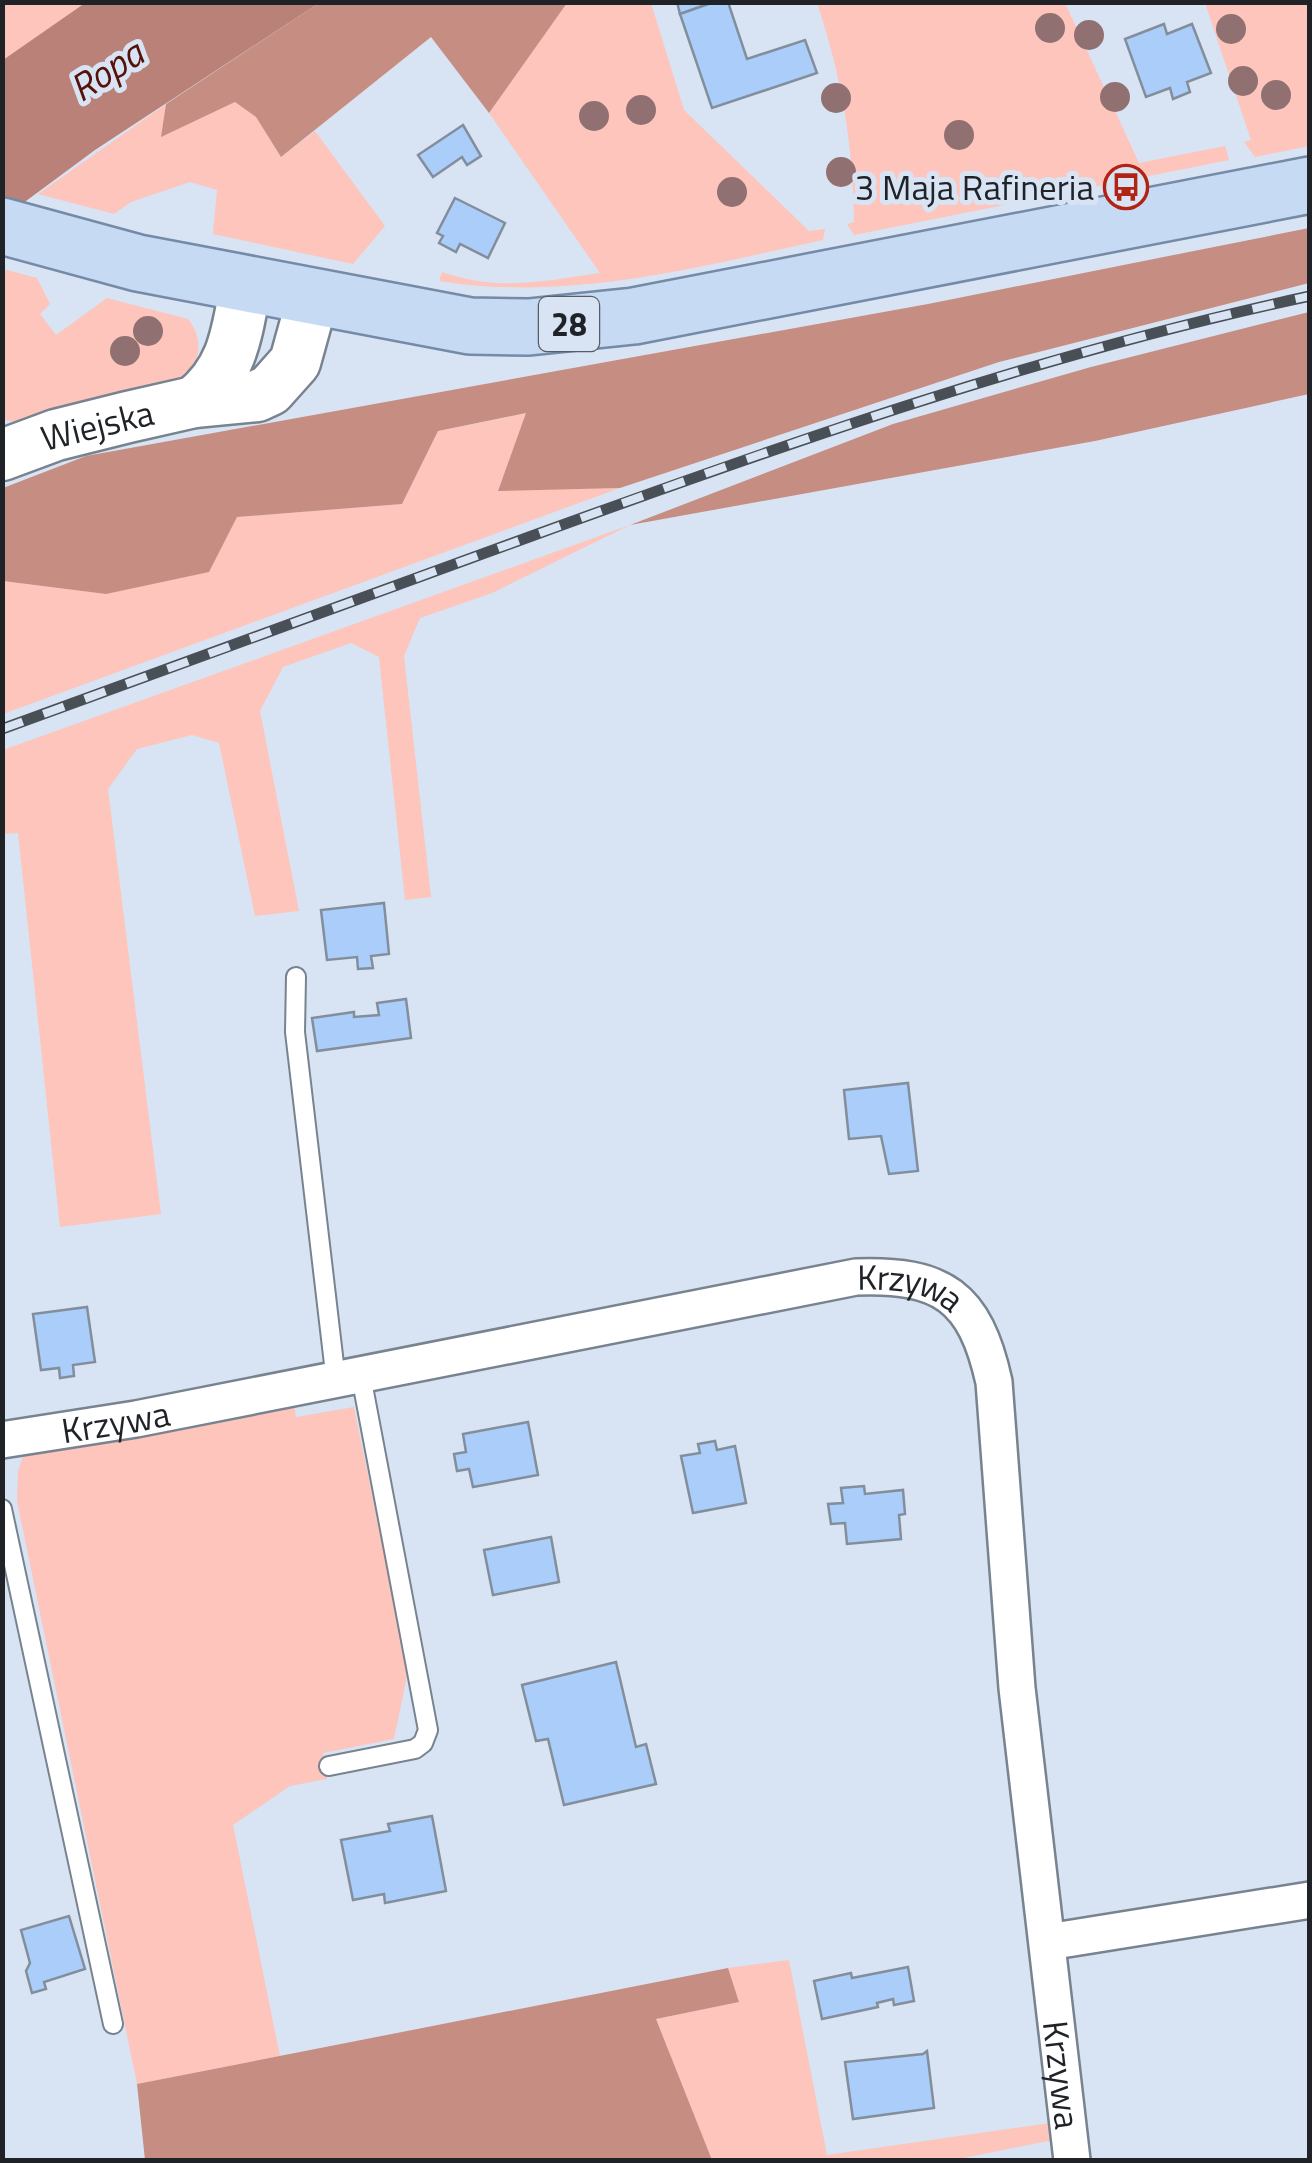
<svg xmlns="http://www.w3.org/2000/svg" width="1312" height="2163" font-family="'Titillium Web',sans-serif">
  <rect width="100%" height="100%" fill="#d8e4f3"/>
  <g fill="#fdc5bb">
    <polygon points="3,2 85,2 85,3 3,60"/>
    <path d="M567,3H651L684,110L809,231L825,229L823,240C698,267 568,302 439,281L442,272C499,292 543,281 600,273L489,113Z"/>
    <path d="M817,3H1065L1139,163L1225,146L1229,160L854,235L847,224L854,222C853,143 842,78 817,3Z"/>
    <polygon points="1205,3 1309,3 1309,146 1255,157 1244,142 1251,140"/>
    <polygon points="235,102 256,117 281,157 315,131 385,226 353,264 213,234 217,190 190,182 131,202 114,214 38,194 166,104 162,136"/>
    <path d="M3,269L37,278L50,304L40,314L56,335L107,298L188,319C201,334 204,362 185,374C151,397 56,412 13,422L3,419Z"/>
    <polygon points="527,413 498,490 620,488 3,714 3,581 106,594 237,517 402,504 438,431"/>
    <polygon points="630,525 492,593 420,618 404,656 431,897 405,900 379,657 351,643 283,667 260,711 299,911 255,916 219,743 192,735 137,749 108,789 161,1214 60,1227 18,833 3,834 3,750"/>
    <polygon points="293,1397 296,1417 354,1407 408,1671 394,1739 323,1753 327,1779 290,1786 233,1825 280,2056 137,2084 17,1501 18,1471 24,1453"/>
    <polygon points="789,1960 827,2155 1057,2122 1058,2139 954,2160 712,2160 656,2019 739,2002 728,1968"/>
  </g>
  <g fill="#c68d82">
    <polygon points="319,3 319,2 567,3 489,113 431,37 281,157 256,117 235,102 161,137 166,104"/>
    <polygon points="1309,228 1309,283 999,362 620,488 498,491 526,413 438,431 402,504 237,517 209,572 106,594 3,581 3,488 86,456 928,304"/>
    <polygon points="1309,312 1309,394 1095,441 630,525 893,424 1091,367"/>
    <polygon points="728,1968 739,2002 656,2019 712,2160 145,2160 137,2084"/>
  </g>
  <polygon fill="#b98177" points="85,3 319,3 95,150 3,218 3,60"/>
  <g fill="#abcdf9" stroke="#838e9c" stroke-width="2.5">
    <polygon points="677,2 714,2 680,14"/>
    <polygon points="714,2 728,2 747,59 805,40 817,73 712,108 680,14"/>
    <polygon points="1164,24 1167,34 1192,24 1211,73 1187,82 1190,92 1173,99 1170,88 1146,97 1125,39"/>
    <polygon points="463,125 481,156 467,165 462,157 433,177 418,155"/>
    <polygon points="455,198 505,223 488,258 460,244 456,252 439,243 443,236 437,233"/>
    <polygon points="384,903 389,954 371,956 373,968 358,969 357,957 327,960 321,910"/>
    <polygon points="406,999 411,1038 317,1051 312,1018 354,1012 354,1017 379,1015 377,1003"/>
    <polygon points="908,1083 918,1171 889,1174 881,1136 849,1139 844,1090"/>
    <polygon points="87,1307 95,1362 73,1365 74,1376 60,1378 59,1368 41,1370 33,1314"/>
    <polygon points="528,1422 538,1475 473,1487 469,1469 457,1471 454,1454 466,1452 463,1434"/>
    <polygon points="715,1441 717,1450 735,1446 746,1503 693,1513 681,1456 700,1453 698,1444"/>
    <polygon points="864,1486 865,1494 903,1490 905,1514 899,1515 901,1539 847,1544 845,1523 831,1524 828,1504 843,1503 841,1488"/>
    <polygon points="551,1537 559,1582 493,1595 484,1550"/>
    <polygon points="616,1662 636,1747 646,1744 656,1784 564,1805 548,1739 536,1741 522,1685"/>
    <polygon points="432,1816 446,1891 385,1903 384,1894 353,1900 341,1840 390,1831 388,1824"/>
    <polygon points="69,1916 85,1969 44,1982 46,1989 32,1993 26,1971 30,1963 21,1930"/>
    <polygon points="908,1967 914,2001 894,2005 893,1999 877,2003 878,2007 822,2019 814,1981 851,1973 852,1978"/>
    <polygon points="927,2051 934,2108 853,2119 845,2062 923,2054"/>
  </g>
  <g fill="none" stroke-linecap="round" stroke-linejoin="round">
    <defs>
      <g id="lane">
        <polyline points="296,977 295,1032 336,1381"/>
        <polyline points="2,1509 113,2024"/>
        <polyline points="329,1766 415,1749 423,1743 428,1730 361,1376"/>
      </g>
      <g id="street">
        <path id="s1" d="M2,1440L136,1419L856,1277C942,1274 975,1296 994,1382L1017,1688L1072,2160"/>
        <polyline points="1048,1942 1310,1900"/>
      </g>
      <g id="secondary">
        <path d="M194,402C234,371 237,331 246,284"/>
        <path id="s2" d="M2,455L56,435L128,417L194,402L257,396L270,390L295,362L313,297"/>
      </g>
      <polyline id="primary" points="2,226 138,263 470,326 529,327 634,316 1310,185"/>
    </defs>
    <use href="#lane" stroke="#788390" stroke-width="22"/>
    <use href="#street" stroke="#788390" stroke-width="40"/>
    <use href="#secondary" stroke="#788390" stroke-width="55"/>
    <use href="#primary" stroke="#748aa7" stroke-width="60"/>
    <use href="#lane" stroke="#fff" stroke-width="18"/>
    <use href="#street" stroke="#fff" stroke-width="35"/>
    <use href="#secondary" stroke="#fff" stroke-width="50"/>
    <use href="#primary" stroke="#c7daf3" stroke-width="55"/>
    <defs>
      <path id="rail" d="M2,729C178,665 353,601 529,537C785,444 1042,353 1310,296"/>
    </defs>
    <use href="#rail" stroke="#494f56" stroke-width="11"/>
    <use href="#rail" stroke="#d8e4f3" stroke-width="8" stroke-dasharray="22" stroke-linecap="butt"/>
  </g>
  <g fill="#917072">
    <circle cx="1050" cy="28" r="15"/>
    <circle cx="1231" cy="29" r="15"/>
    <circle cx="1089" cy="35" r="15"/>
    <circle cx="1243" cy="81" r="15"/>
    <circle cx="1276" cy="95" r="15"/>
    <circle cx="1115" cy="97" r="15"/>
    <circle cx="836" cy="98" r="15"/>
    <circle cx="641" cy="110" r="15"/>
    <circle cx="594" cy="116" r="15"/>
    <circle cx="959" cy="135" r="15"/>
    <circle cx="841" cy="172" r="15"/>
    <circle cx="732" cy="192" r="15"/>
    <circle cx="148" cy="331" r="15"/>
    <circle cx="125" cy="351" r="15"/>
  </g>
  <defs>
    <symbol id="bus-ring" viewBox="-11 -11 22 22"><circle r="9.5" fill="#d8e4f3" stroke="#b12312" stroke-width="1.5"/><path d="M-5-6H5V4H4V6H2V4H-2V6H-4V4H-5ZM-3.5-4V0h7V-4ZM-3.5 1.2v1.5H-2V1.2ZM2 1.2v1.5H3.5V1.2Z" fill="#b12312"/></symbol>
  </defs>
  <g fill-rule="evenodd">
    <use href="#bus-ring" x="1101" y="162" width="50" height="50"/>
  </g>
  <g text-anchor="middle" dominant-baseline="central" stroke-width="10" stroke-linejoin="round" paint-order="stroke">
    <rect fill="#d8e4f3" stroke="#565d65" stroke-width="2.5" x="539" y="297" width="60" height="54" rx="8"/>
    <g font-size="32" font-weight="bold" fill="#1f2328">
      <text x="569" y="324">28</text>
    </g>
    <g font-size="35" fill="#1f2328" stroke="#d8e4f3" text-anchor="end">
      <text x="1094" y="187">3 Maja Rafineria</text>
    </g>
    <g font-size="35" fill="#1f2328" stroke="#d8e4f3">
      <text stroke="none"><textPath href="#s2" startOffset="100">Wiejska</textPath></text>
      <text stroke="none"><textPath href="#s1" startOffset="925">Krzywa</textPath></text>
      <text stroke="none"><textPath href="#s1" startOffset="115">Krzywa</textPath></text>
      <text stroke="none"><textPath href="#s1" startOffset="1762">Krzywa</textPath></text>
    </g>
    <g font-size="38" font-style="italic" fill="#561109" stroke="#d8e4f3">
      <text transform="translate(106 70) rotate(-33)">Ropa</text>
    </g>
  </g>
  <rect width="1312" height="2163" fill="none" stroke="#1f2328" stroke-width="10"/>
</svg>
